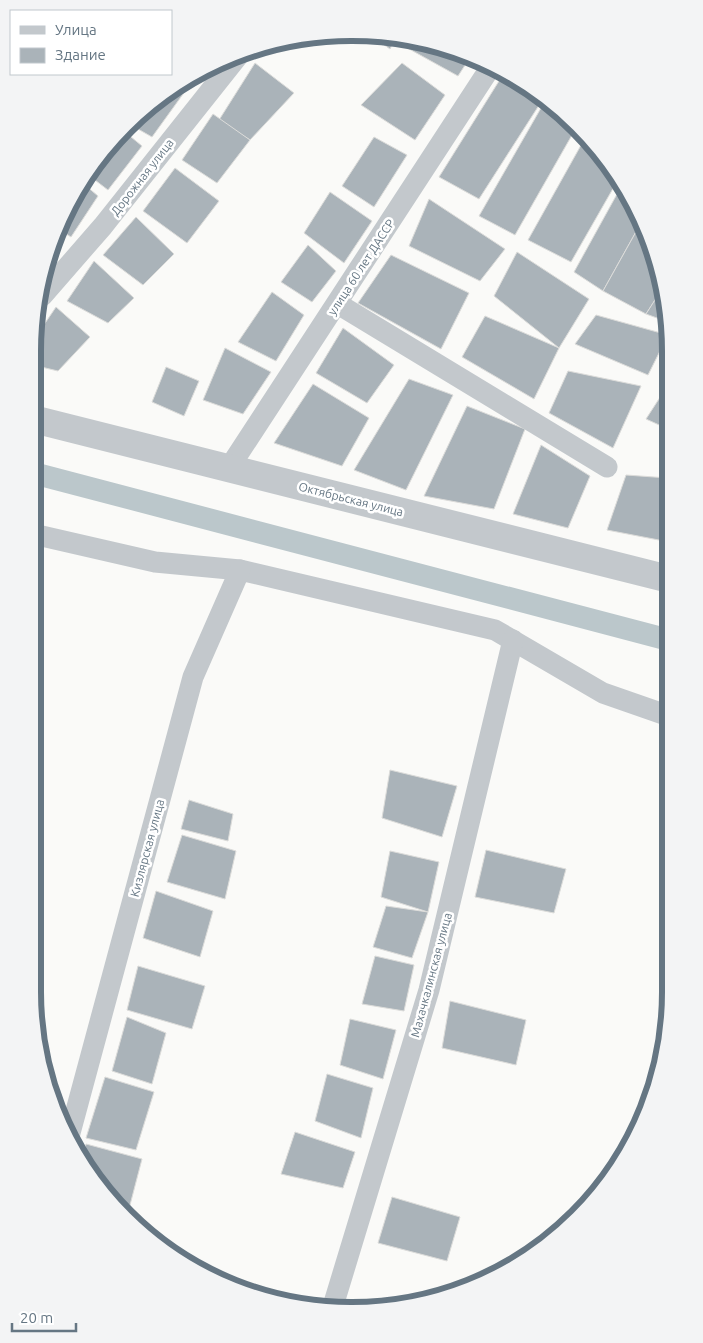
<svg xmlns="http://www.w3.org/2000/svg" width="703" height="1343" font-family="Ubuntu,sans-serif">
  <rect width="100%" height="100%" fill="#fafaf8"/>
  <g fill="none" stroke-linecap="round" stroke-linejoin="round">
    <polyline stroke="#bbc7cb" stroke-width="22" points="33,473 669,640"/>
  </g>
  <g fill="#aab3b9" stroke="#dcdcda">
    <polygon points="373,33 395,39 390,49 369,34"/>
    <polygon points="404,42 469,59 458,76 402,45"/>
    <polygon points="255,63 294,93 250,140 219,120"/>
    <polygon points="402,63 445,95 415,140 361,105"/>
    <polygon points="504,73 543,99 479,199 439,177"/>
    <polygon points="191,83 152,137 131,125 141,111"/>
    <polygon points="545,101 562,112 576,128 515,235 479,216"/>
    <polygon points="213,114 250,140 217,183 182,160"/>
    <polygon points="125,132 142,146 108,190 91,177"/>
    <polygon points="374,137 407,155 374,207 342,186"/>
    <polygon points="585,138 619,178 571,262 528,240"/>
    <polygon points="175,168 219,201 187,243 143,211"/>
    <polygon points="85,185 98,196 71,237 60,230 66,210"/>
    <polygon points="622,185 642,221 603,291 574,272"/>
    <polygon points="330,192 372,221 344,263 304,233"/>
    <polygon points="429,199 505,249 480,281 409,246"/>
    <polygon points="136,217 174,254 143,285 103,255"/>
    <polygon points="642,221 646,230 662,289 646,314 603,291"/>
    <polygon points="308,245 336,271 312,302 281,282"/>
    <polygon points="517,252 589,299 559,348 494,296"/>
    <polygon points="391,255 469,293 441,349 358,303"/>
    <polygon points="94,261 134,298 108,323 67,301"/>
    <polygon points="662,289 668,310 668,322 646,314"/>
    <polygon points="272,292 304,315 276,361 238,342"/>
    <polygon points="56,307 90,337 58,371 33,365 33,341"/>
    <polygon points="596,315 668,335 648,375 575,344"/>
    <polygon points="485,316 559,348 534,399 462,357"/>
    <polygon points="343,328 394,365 367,403 316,373"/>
    <polygon points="225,348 271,372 243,414 203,400"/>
    <polygon points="166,367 199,381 184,416 152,402"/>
    <polygon points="568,371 641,386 613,448 549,413"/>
    <polygon points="409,379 453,395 406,490 354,470"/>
    <polygon points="313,384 369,418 342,466 274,443"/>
    <polygon points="668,385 668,429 646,419"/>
    <polygon points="467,406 525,429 494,509 424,496"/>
    <polygon points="541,445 590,476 568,528 513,514"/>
    <polygon points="626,475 668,478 668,516 664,541 607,530"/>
    <polygon points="390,770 457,786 442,837 382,818"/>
    <polygon points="189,800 233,814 228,841 181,829"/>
    <polygon points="182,835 236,851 225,899 167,882"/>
    <polygon points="486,850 566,869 554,913 475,897"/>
    <polygon points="390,851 439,862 428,912 381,897"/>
    <polygon points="156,891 213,911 200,957 143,938"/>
    <polygon points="386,906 428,912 412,958 373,947"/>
    <polygon points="375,956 414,965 404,1011 362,1004"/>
    <polygon points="138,966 205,986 192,1029 127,1010"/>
    <polygon points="450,1001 526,1020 516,1065 442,1048"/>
    <polygon points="127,1017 166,1033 152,1084 112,1071"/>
    <polygon points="350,1019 396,1030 383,1079 340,1065"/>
    <polygon points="327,1074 373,1088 361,1138 315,1121"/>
    <polygon points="105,1077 154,1092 136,1150 86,1138"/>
    <polygon points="295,1132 355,1152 343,1188 281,1174"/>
    <polygon points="86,1144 142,1159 130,1205 115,1201 99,1186 83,1157"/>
    <polygon points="392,1197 460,1217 447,1261 378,1243"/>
  </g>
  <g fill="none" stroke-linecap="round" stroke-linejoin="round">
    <g stroke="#c3c8cc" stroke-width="21">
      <polyline points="42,296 103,226 238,56"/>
      <polyline points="338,304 607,467"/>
      <polyline points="229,468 492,65"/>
      <polyline points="33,534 155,562 240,570 495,630 603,693 669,716"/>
      <polyline points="70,1133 193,677 240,570"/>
      <polyline points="333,1306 429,990 513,640"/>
    </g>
    <polyline stroke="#c3c8cc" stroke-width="28" points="33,419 669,579"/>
  </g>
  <g text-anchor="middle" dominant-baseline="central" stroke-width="5" stroke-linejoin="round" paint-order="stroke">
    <g font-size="12" fill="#657683" stroke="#fff">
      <text transform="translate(142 177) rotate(-52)">Дорожная улица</text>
      <text transform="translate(361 267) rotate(-57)">улица 60 лет ДАССР</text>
      <text transform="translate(351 499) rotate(14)">Октябрьская улица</text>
      <text transform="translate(147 848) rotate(-75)">Кизлярская улица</text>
      <text transform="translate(431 975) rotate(-75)">Махачкалинская улица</text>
    </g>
  </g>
  <path d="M0 0H703V1343H0ZM351 41H352A310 310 0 0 1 662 351V992A310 310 0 0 1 352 1302H351A310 310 0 0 1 41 992V351A310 310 0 0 1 351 41Z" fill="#f3f4f5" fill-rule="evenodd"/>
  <path fill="none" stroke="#657683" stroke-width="6" d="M351 41H352A310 310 0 0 1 662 351V992A310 310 0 0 1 352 1302H351A310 310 0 0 1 41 992V351A310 310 0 0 1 351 41Z"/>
  <rect x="10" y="10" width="162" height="65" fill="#ffffff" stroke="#c1c8cd"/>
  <rect x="20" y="26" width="25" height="8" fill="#c3c8cc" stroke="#c1c8cd"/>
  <text x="55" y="35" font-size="15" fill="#657683">Улица</text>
  <rect x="20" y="48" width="25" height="15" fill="#aab3b9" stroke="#c1c8cd"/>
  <text x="55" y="60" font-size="15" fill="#657683">Здание</text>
  <path d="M12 1323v8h64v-8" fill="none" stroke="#657683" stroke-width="2.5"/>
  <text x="20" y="1323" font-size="15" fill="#657683" stroke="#ffffff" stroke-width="4" paint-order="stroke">20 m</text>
</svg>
